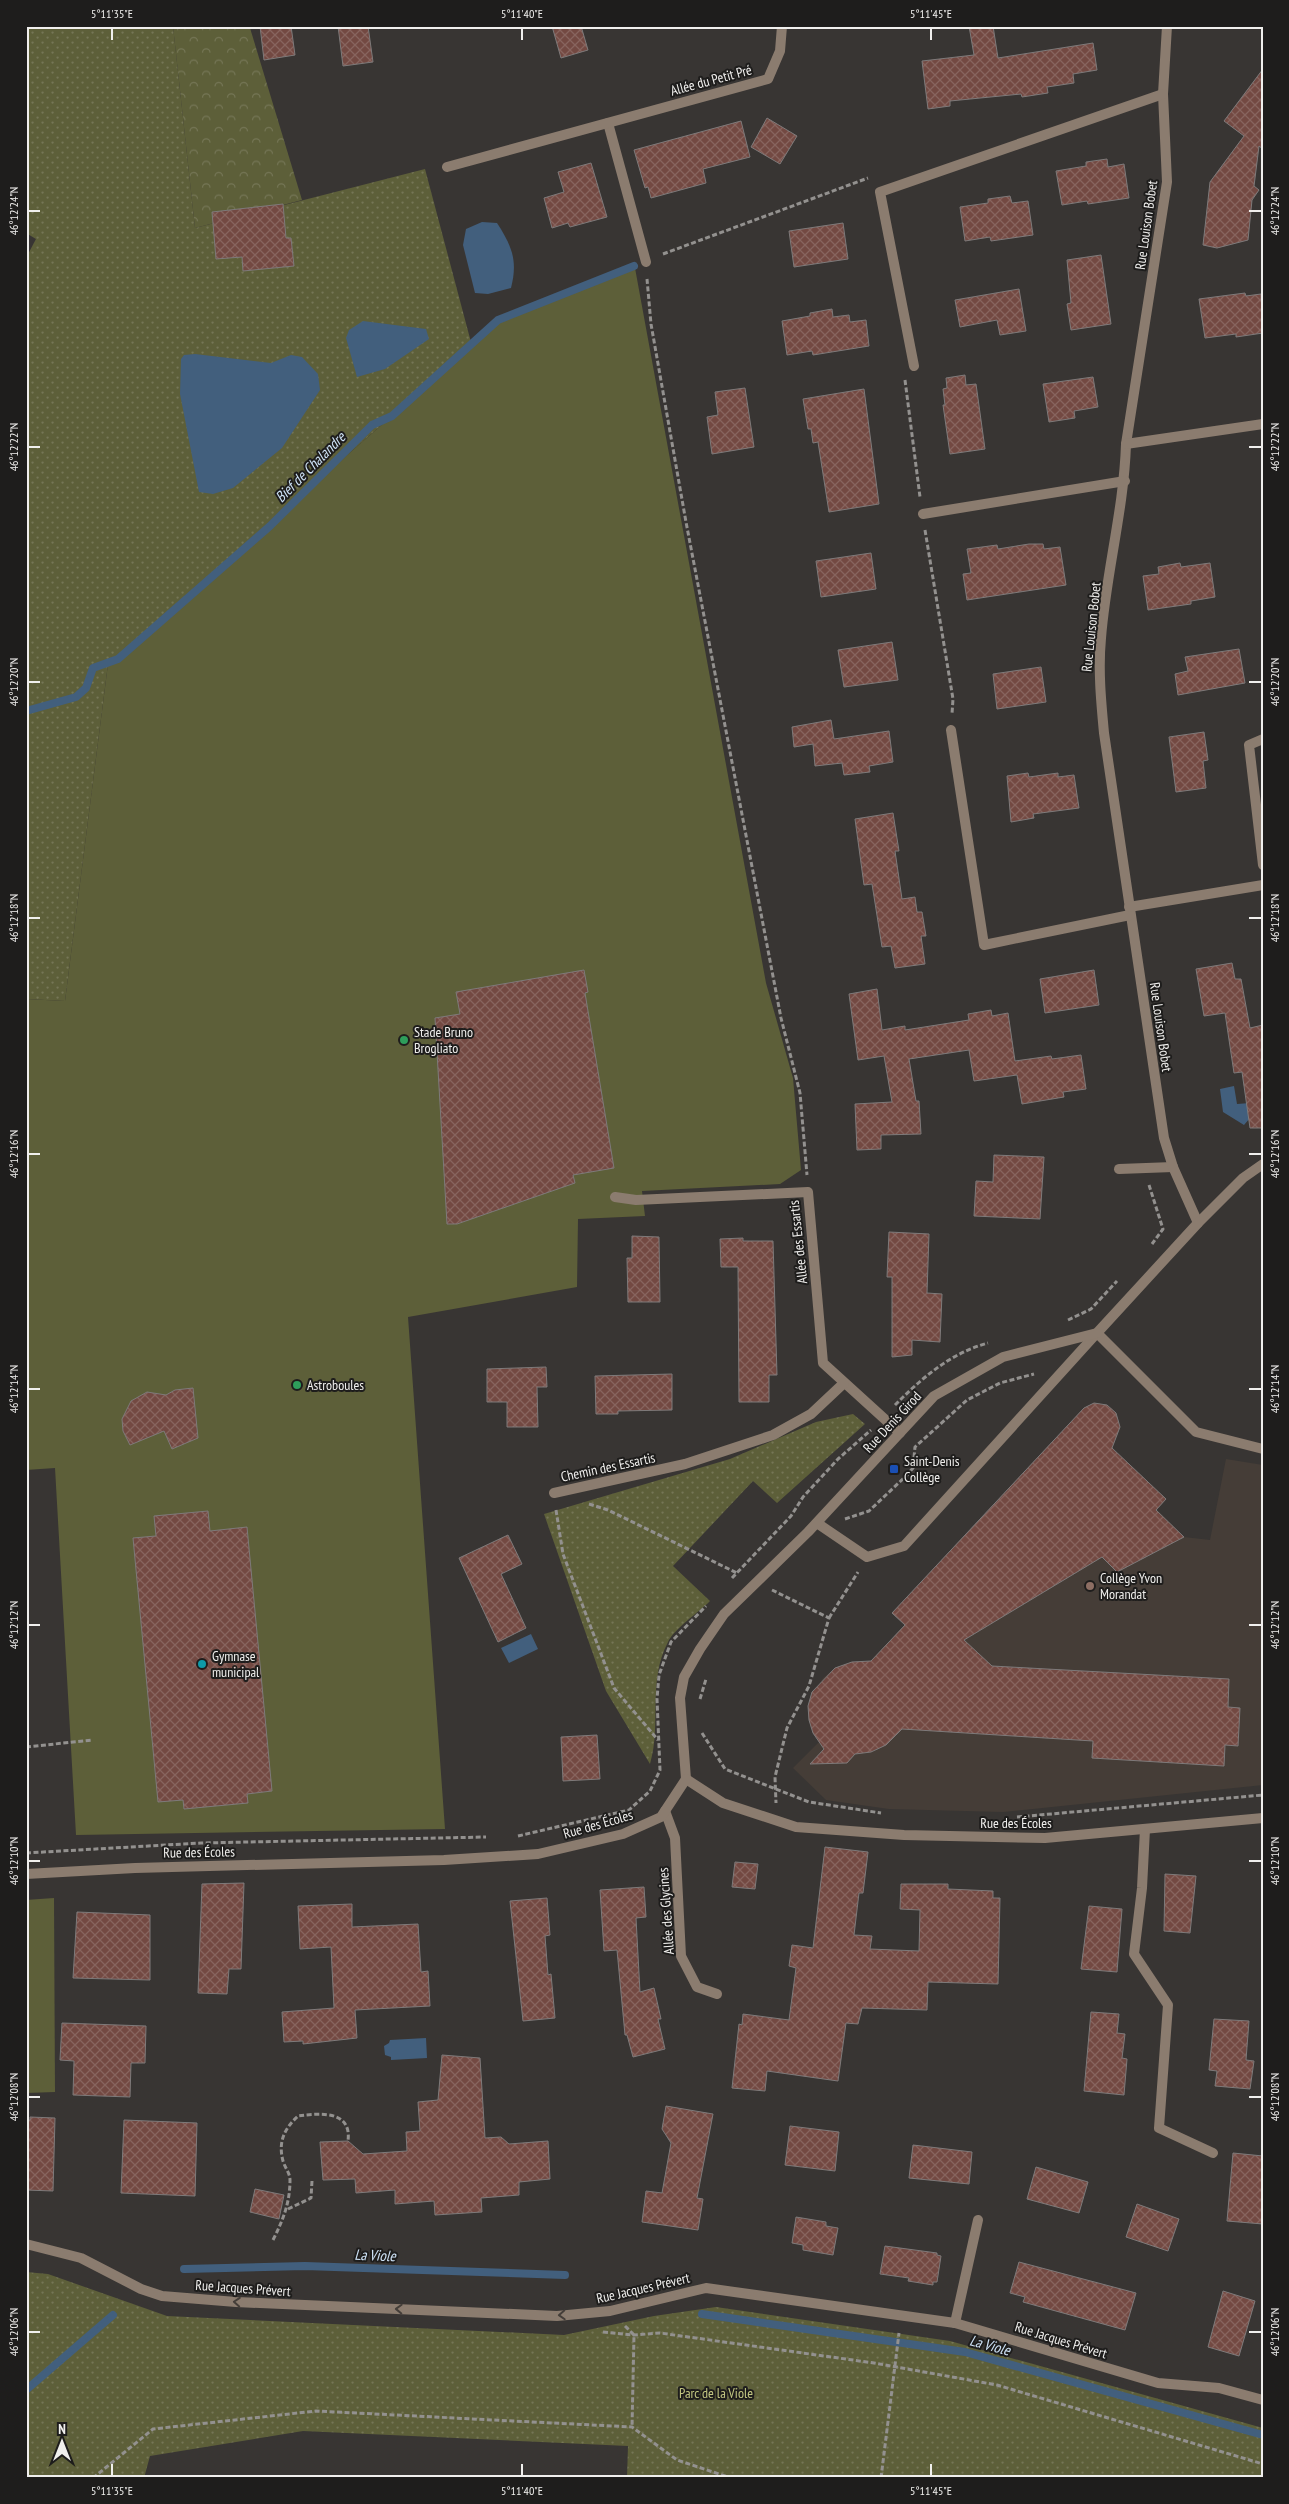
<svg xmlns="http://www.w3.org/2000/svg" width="1289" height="2504" font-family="'PT Sans Narrow',sans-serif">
  <defs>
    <pattern id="grass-dots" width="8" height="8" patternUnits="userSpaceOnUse" patternTransform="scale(1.25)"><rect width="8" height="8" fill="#5d5f39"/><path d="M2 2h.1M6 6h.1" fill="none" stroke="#757656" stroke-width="1.8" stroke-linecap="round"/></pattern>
    <pattern id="forest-crowns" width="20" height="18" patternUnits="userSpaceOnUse" patternTransform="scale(1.25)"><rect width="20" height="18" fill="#5d5f39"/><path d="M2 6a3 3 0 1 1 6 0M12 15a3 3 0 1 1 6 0" fill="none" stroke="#757656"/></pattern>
    <pattern id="building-cross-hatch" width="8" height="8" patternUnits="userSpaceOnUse" patternTransform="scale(1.25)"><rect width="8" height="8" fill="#734942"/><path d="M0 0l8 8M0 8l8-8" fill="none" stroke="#87645e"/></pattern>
  </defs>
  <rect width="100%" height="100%" fill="#383533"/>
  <polygon fill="#453d37" points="1094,1403 1112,1408 1119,1422 1119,1427 1104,1450 1125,1460 1166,1499 1157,1510 1184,1537 1210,1540 1226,1459 1263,1465 1263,1785 1003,1812 889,1809 826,1800 793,1768 819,1742 811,1728 808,1716 812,1691 815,1691 823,1678 835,1668 852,1662 870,1662 905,1625 892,1613 1084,1408"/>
  <g fill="url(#grass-dots)">
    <polygon points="26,26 173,26 195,228 425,169 472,346 108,664 65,1001 26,999 26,258 36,239 26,233"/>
    <path d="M853,1414L865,1424L777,1503L753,1481L673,1566L710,1601C699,1612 674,1629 668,1642C647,1682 662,1723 650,1764L606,1691L544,1514L730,1459L816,1422Z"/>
    <polygon points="26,2272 48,2274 167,2316 564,2335 654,2316 716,2307 950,2341 1263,2428 1263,2478 627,2478 628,2446 303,2431 150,2456 144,2478 26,2478"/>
  </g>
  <polygon fill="url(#forest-crowns)" points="173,26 250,28 302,200 195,228"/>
  <g fill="#5d5f39">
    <polygon points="635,268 766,983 793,1078 801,1170 780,1184 642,1191 645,1216 578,1219 577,1287 408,1317 445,1829 76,1835 55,1468 26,1470 26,999 65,1001 108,664 472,346 493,320"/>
    <polygon points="54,1898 55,2092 26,2093 26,1900"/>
  </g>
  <g fill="#425f7d">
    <path d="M482,222L497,223C512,246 518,261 511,288L488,294L475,293L463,245L466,229Z"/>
    <polygon points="363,321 426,329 429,339 385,369 357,377 346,338 349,330"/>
    <polygon points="195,354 271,363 291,355 302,357 318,374 320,390 282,448 233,488 213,494 199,492 180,394 181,359 184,355"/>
    <polygon points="1234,1086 1237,1104 1250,1103 1256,1111 1244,1125 1223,1112 1220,1089"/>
    <polygon points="531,1634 538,1649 509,1663 501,1648"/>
    <polygon points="426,2038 427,2058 391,2060 391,2057 385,2055 384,2046 389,2043 390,2040"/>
  </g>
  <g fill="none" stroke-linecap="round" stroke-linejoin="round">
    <g stroke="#425f7d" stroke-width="8">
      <polyline points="26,711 76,697 86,688 93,668 118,659 270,526 372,425 392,416 498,320 634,266"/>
      <polyline points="184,2269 305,2266 565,2275"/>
      <polyline points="702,2314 965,2352 1263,2435"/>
      <polyline points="26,2390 113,2315"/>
    </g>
  </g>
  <g fill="url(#building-cross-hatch)" stroke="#7e7a7a">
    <polygon points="260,26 291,26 295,55 264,60"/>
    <polygon points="338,26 368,26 373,62 343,66"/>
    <polygon points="552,26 581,26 588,50 561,58"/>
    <polygon points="969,26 993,26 998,58 1093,43 1097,70 1073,74 1074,83 1047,87 1048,93 1022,97 1021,94 950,101 950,106 928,109 922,61 974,55"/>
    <polygon points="1263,69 1263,149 1259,146 1254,186 1259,190 1252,200 1248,240 1217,248 1203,245 1210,182 1244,136 1224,121"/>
    <polygon points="767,118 797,136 780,164 751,147"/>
    <polygon points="741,121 750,157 703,169 706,183 651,198 648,187 645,188 634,150"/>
    <polygon points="1107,159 1108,167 1124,164 1129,198 1088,204 1087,201 1062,205 1056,171 1086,166 1086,162"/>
    <polygon points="591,163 607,217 570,227 568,223 552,228 544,198 564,192 558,172"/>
    <polygon points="1010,196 1012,203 1028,201 1033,235 991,241 990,237 965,241 960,207 988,203 988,199"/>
    <polygon points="283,204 286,238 291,238 294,266 243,271 242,257 216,259 212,212"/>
    <polygon points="843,223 848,259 794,267 789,231"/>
    <polygon points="1101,255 1111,324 1071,330 1067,304 1071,303 1067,260"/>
    <polygon points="1019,289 1026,331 1000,335 997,320 960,327 955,300"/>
    <polygon points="1245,293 1246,296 1261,294 1263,333 1236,337 1236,334 1205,338 1199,299"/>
    <polygon points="832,309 833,317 849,315 850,322 866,320 869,346 813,355 812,351 787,355 782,321 810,316 810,313"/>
    <polygon points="965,375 966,385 976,384 985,449 950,454 943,405 945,405 943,389 947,388 946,378"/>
    <polygon points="1093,377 1098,407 1074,411 1075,418 1049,422 1043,384"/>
    <polygon points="745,388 754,447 712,454 707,417 718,415 715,392"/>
    <polygon points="864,389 879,504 829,512 818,442 813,443 811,429 808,429 803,399"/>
    <polygon points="1029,544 1043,544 1044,549 1060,547 1066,585 967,600 963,574 971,573 967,549 997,545 998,549"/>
    <polygon points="871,553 876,589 821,597 816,561"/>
    <polygon points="1180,563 1181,567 1210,563 1215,597 1191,601 1191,604 1148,610 1143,576 1159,574 1158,567"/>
    <polygon points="892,642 898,680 844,687 838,650"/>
    <polygon points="1239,649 1245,683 1178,695 1175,674 1188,671 1185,657"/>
    <polygon points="1041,667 1046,702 997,709 993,674"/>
    <polygon points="831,720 834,739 889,731 893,762 869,766 870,772 844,775 842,763 815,766 813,744 794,747 792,727"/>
    <polygon points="1204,732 1208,760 1203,761 1206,788 1176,792 1169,737"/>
    <polygon points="1028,773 1029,777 1058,773 1058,777 1074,775 1079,808 1033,814 1034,818 1011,822 1007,776"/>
    <polygon points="893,813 899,851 895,851 902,899 915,897 917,912 922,912 926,936 921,936 925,964 895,968 891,946 882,947 872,884 864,885 855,819"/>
    <polygon points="1232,963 1235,979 1241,979 1250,1028 1263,1025 1263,1128 1250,1128 1242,1072 1234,1073 1225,1013 1204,1016 1196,969"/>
    <polygon points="584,970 588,992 585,993 614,1168 573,1175 575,1183 457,1224 447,1224 435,1018 460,1014 456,992"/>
    <polygon points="1094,970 1099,1005 1045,1013 1040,979"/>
    <polygon points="877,989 882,1030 905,1026 905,1030 969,1020 968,1014 991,1010 992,1016 1008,1013 1015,1061 1051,1056 1052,1059 1081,1055 1086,1089 1063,1092 1064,1097 1022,1104 1017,1075 974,1081 969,1050 909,1059 916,1101 919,1101 921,1134 881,1135 881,1149 857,1150 855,1104 892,1102 884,1056 858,1060 849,994"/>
    <polygon points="994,1155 1044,1157 1040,1219 974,1216 976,1181 993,1182"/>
    <polygon points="889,1232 929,1234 927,1293 942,1294 940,1342 912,1340 912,1355 892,1357 892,1277 887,1277"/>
    <polygon points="632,1236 659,1237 660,1302 628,1302 627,1258 632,1258"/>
    <polygon points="743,1238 743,1241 773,1241 777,1375 769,1375 769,1402 739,1402 738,1267 721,1267 720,1239"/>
    <polygon points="546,1367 547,1387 537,1387 538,1427 507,1427 507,1402 487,1402 487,1369"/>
    <polygon points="672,1374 672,1410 618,1411 618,1414 596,1414 595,1376"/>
    <polygon points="193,1388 198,1438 172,1449 164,1431 130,1445 123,1431 122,1419 131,1401 147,1392 166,1395 175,1390"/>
    <polygon points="1094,1403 1107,1405 1116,1413 1120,1427 1112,1448 1166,1499 1156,1510 1184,1537 1117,1572 1102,1557 964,1640 992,1666 1229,1679 1228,1707 1240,1708 1238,1746 1225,1745 1224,1766 1092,1758 1093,1741 902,1729 886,1745 871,1752 855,1754 847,1763 810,1764 824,1749 813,1733 809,1720 808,1706 812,1692 835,1668 852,1662 871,1661 905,1625 892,1613 1084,1408"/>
    <polygon points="208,1511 210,1531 247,1527 272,1791 247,1794 248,1803 184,1809 183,1800 158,1802 133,1538 156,1536 154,1516"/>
    <polygon points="508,1535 522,1564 501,1574 526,1628 498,1642 459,1558"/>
    <polygon points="597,1735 600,1779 563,1781 561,1737"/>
    <polygon points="825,1847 868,1852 863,1893 859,1893 854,1935 872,1936 870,1949 919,1951 920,1910 900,1909 901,1884 948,1884 948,1889 993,1891 993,1898 1000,1898 998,1984 928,1982 927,2010 862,2008 858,2024 846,2023 838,2081 767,2071 765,2091 732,2088 739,2024 742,2025 743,2014 789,2020 796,1968 789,1966 792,1945 813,1948"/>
    <polygon points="735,1862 758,1864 755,1889 732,1887"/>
    <polygon points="1165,1874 1196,1876 1190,1933 1164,1931"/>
    <polygon points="244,1883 241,1969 229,1969 227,1994 198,1993 202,1884"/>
    <polygon points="644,1887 646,1917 636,1918 640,1992 654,1988 661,2019 658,2019 665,2049 633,2057 627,2035 625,2035 617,1950 604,1951 600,1890"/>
    <polygon points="547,1898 550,1935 545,1936 548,1975 551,1974 555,2018 523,2021 510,1901"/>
    <polygon points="352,1904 352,1927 418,1924 421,1972 428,1971 430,2006 355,2010 357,2038 303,2044 303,2041 284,2042 282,2012 334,2008 331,1947 300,1949 298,1906"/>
    <polygon points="1089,1906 1122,1909 1117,1972 1081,1969"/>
    <polygon points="77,1912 150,1915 150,1980 73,1978"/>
    <polygon points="1091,2012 1119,2014 1117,2033 1125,2034 1122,2058 1127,2059 1124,2095 1084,2091"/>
    <polygon points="1214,2019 1249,2021 1246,2060 1254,2061 1250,2089 1215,2086 1217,2071 1209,2070"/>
    <polygon points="62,2023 146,2026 145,2063 131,2063 130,2097 73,2095 74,2061 60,2060"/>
    <polygon points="442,2055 480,2058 485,2138 501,2137 509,2144 548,2141 550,2179 519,2182 519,2195 481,2198 482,2212 435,2215 434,2201 395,2204 395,2190 356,2193 355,2179 323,2180 320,2142 348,2141 363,2154 407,2151 406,2132 420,2131 418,2102 438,2100"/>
    <polygon points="666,2106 713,2114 697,2198 703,2199 698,2230 642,2222 646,2191 662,2193 671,2143 662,2129"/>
    <polygon points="30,2117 55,2118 53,2191 26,2190 26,2120 30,2120"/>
    <polygon points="124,2120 197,2123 195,2196 121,2193"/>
    <polygon points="790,2126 839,2132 835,2171 785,2165"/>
    <polygon points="913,2145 972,2152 969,2184 909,2178"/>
    <polygon points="1233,2153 1263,2156 1263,2224 1227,2221"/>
    <polygon points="1036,2167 1088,2182 1079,2213 1027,2199"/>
    <polygon points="255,2189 284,2195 279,2219 250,2212"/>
    <polygon points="1137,2204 1179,2219 1168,2251 1126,2237"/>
    <polygon points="796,2217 826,2222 826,2226 838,2228 833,2255 803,2250 803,2245 792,2243"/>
    <polygon points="885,2246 937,2253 937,2255 941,2256 937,2282 933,2282 933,2285 908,2281 909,2278 880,2274"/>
    <polygon points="1019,2262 1136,2293 1125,2330 1023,2302 1025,2297 1010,2293"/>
    <polygon points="1223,2291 1255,2301 1239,2356 1208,2347"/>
  </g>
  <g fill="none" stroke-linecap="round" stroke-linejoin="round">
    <g stroke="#93918f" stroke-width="3" stroke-dasharray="5 2.5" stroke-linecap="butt">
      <polyline points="663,254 868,178"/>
      <polyline points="647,279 651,324 686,522 781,1018 800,1093 807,1175"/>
      <polyline points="905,380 920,497"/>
      <polyline points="925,530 953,699 952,714"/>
      <polyline points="1149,1185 1163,1229 1152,1244"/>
      <polyline points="1068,1320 1091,1309 1117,1281"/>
      <path d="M895,1405C921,1379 950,1353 988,1343"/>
      <polyline points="589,1504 608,1510 737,1573"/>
      <polyline points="556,1510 563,1554 614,1688 658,1740"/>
      <polyline points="845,1519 869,1511 907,1475 913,1468 915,1447 967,1400 1000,1383 1034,1374"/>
      <polyline points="732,1578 791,1516 803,1497 838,1459 871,1430"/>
      <polyline points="772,1590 829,1618 809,1686 787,1728 775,1777 776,1803"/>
      <polyline points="829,1618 858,1572"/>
      <polyline points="700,1699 706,1679"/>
      <polyline points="702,1733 725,1769 809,1802 881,1813"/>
      <polyline points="26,1747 93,1740"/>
      <polyline points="1017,1817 1263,1795"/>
      <polyline points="518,1836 629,1810 650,1791 660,1770 657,1699 659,1675 671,1642 706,1606"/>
      <polyline points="26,1853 201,1843 486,1837"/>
      <polyline points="288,2209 311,2198 312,2181"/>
      <path d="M273,2240C283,2220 290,2203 290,2180C290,2173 285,2168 283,2161C278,2142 284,2129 298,2116C320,2113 352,2110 348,2141"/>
      <polyline points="625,2326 634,2335 632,2427"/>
      <polyline points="603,2332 634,2335 660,2333 874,2363 997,2385 1263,2464"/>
      <polyline points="93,2478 153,2429 316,2411 632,2427 677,2460 731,2478"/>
      <polyline points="881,2478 899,2333"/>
    </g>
    <g stroke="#8b7c6f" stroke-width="10">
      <polyline points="1119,1169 1173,1167"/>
      <polyline points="817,1523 867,1557 904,1546 1097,1333 1196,1432 1263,1449"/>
    </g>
    <g stroke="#8b7c6f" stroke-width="10">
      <path d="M1167,26L1163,94L1167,182L1126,444C1124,509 1106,573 1101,638C1098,670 1101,701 1104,733L1164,1138L1173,1167L1198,1223"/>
      <polyline points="608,123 646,262"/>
      <polyline points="447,167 768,79 780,51 782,26"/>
      <polyline points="914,366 880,192 1163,94"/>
      <polyline points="1126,444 1263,424"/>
      <polyline points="923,514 1125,481"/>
      <polyline points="951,730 984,945 1130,915"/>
      <polyline points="1263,739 1249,745 1263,865"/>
      <polyline points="1129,907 1263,885"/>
      <polyline points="615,1197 636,1200 808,1192 823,1363 900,1433"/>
      <polyline points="554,1493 685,1464 773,1435 811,1414 844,1383"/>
      <polyline points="686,1779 680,1698 684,1677 700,1649 724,1614 808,1532 934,1396 1003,1357 1097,1333 1198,1223 1243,1178 1263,1164"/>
      <polyline points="686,1779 723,1803 796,1827 904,1835 1045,1838 1263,1818"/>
      <polyline points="665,1811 675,1838 681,1956 697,1987 717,1994"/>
      <polyline points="1145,1829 1142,1888 1134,1954 1168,2005 1159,2128 1213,2153"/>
      <polyline points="26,1874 135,1868 444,1860 538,1854 623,1834 661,1817 686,1779"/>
      <polyline points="26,2244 81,2258 141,2289 162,2296 236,2302 557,2316 610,2311 706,2288 955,2323 1158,2383 1219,2388 1263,2400"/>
      <polyline points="955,2323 978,2220"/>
    </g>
  </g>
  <defs><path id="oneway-chevron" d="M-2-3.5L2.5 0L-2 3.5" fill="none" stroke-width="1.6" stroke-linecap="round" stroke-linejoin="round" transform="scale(1.25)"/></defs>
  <g stroke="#443e39">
    <use href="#oneway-chevron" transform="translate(237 2302) rotate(-176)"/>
    <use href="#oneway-chevron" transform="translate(399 2309) rotate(-178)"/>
    <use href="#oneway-chevron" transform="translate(562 2315) rotate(177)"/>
  </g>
  <path fill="none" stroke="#f0efed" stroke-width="2" d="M112,28V40M522,28V40M931,28V40M28,211H40M1249,211H1262M28,447H40M1249,447H1262M28,682H40M1249,682H1262M28,918H40M1249,918H1262M28,1154H40M1249,1154H1262M28,1389H40M1249,1389H1262M28,1625H40M1249,1625H1262M28,1861H40M1249,1861H1262M28,2097H40M1249,2097H1262M28,2332H40M1249,2332H1262M112,2464V2476M522,2464V2476M931,2464V2476"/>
  <g fill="#2e9e5b" stroke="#1e1d1c" stroke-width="2">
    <circle cx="404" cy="1040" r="5"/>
    <circle cx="297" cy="1385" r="5"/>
  </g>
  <rect fill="#1a4fb4" stroke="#1e1d1c" stroke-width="2" x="889" y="1464" width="10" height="10" rx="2.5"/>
  <circle fill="#8d6e63" stroke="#1e1d1c" stroke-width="2" cx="1090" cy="1586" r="5"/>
  <circle fill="#0f9aa8" stroke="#1e1d1c" stroke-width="2" cx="202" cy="1664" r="5"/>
  <g text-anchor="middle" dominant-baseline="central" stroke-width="4" stroke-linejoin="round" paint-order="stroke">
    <g font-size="14" fill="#f0efed" stroke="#1e1d1c">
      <text transform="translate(711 80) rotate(-15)">Allée du Petit Pré</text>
      <text transform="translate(1146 225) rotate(-82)">Rue Louison Bobet</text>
      <text transform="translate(1091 627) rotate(-84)">Rue Louison Bobet</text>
      <text transform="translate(1161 1027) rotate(82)">Rue Louison Bobet</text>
      <text transform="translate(798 1242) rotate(-96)">Allée des Essartis</text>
      <text transform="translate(892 1422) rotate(-47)">Rue Denis Girod</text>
      <text transform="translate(608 1467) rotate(-12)">Chemin des Essartis</text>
      <text x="1016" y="1823">Rue des Écoles</text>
      <text transform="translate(598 1824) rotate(-16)">Rue des Écoles</text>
      <text transform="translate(199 1852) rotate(-1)">Rue des Écoles</text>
      <text transform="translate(666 1911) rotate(-94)">Allée des Glycines</text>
      <text transform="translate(243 2288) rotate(4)">Rue Jacques Prévert</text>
      <text transform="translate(643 2288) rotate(-13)">Rue Jacques Prévert</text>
      <text transform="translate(1061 2340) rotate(17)">Rue Jacques Prévert</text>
    </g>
    <g font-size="14" fill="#f0efed" stroke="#1e1d1c" text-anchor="start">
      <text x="414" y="1032">Stade Bruno<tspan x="414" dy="16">Brogliato</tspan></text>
      <text x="307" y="1385">Astroboules</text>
      <text x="904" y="1461">Saint-Denis<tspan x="904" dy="16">Collège</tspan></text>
      <text x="1100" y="1578">Collège Yvon<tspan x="1100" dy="16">Morandat</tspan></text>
      <text x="212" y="1656">Gymnase<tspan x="212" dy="16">municipal</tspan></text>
    </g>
    <g font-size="14" fill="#c3c782" stroke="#1e1d1c">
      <text x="716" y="2393">Parc de la Viole</text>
    </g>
    <g font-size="15" font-style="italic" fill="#cfe3f7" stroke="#1e1d1c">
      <text transform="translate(310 467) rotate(-45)">Bief de Chalandre</text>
      <text transform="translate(375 2255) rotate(2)">La Viole</text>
      <text transform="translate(990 2345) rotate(15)">La Viole</text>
    </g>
  </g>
  <rect width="1289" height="2504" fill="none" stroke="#1e1d1c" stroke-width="55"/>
  <g transform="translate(62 2442)" stroke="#1e1d1c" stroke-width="4" paint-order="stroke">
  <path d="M0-4L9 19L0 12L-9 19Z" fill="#f0efed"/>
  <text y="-8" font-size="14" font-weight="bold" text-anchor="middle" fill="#f0efed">N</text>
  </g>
  <rect x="28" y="28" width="1234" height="2448" fill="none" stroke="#f0efed" stroke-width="2"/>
  <g font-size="12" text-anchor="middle" fill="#f0efed">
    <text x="112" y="18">5°11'35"E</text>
    <text x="522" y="18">5°11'40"E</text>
    <text x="931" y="18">5°11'45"E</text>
    <text transform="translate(14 211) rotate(-90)" y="4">46°12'24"N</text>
    <text transform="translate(1275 211) rotate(-90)" y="4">46°12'24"N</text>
    <text transform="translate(14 447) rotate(-90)" y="4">46°12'22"N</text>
    <text transform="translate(1275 447) rotate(-90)" y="4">46°12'22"N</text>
    <text transform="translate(14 682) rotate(-90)" y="4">46°12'20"N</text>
    <text transform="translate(1275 682) rotate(-90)" y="4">46°12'20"N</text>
    <text transform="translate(14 918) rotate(-90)" y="4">46°12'18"N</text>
    <text transform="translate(1275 918) rotate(-90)" y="4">46°12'18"N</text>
    <text transform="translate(14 1154) rotate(-90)" y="4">46°12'16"N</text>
    <text transform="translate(1275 1154) rotate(-90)" y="4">46°12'16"N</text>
    <text transform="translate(14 1389) rotate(-90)" y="4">46°12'14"N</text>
    <text transform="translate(1275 1389) rotate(-90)" y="4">46°12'14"N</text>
    <text transform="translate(14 1625) rotate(-90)" y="4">46°12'12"N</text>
    <text transform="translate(1275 1625) rotate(-90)" y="4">46°12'12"N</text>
    <text transform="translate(14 1861) rotate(-90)" y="4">46°12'10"N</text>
    <text transform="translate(1275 1861) rotate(-90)" y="4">46°12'10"N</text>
    <text transform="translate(14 2097) rotate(-90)" y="4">46°12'08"N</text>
    <text transform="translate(1275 2097) rotate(-90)" y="4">46°12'08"N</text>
    <text transform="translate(14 2332) rotate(-90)" y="4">46°12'06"N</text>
    <text transform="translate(1275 2332) rotate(-90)" y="4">46°12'06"N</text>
    <text x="112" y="2495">5°11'35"E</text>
    <text x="522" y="2495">5°11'40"E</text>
    <text x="931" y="2495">5°11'45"E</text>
  </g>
</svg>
